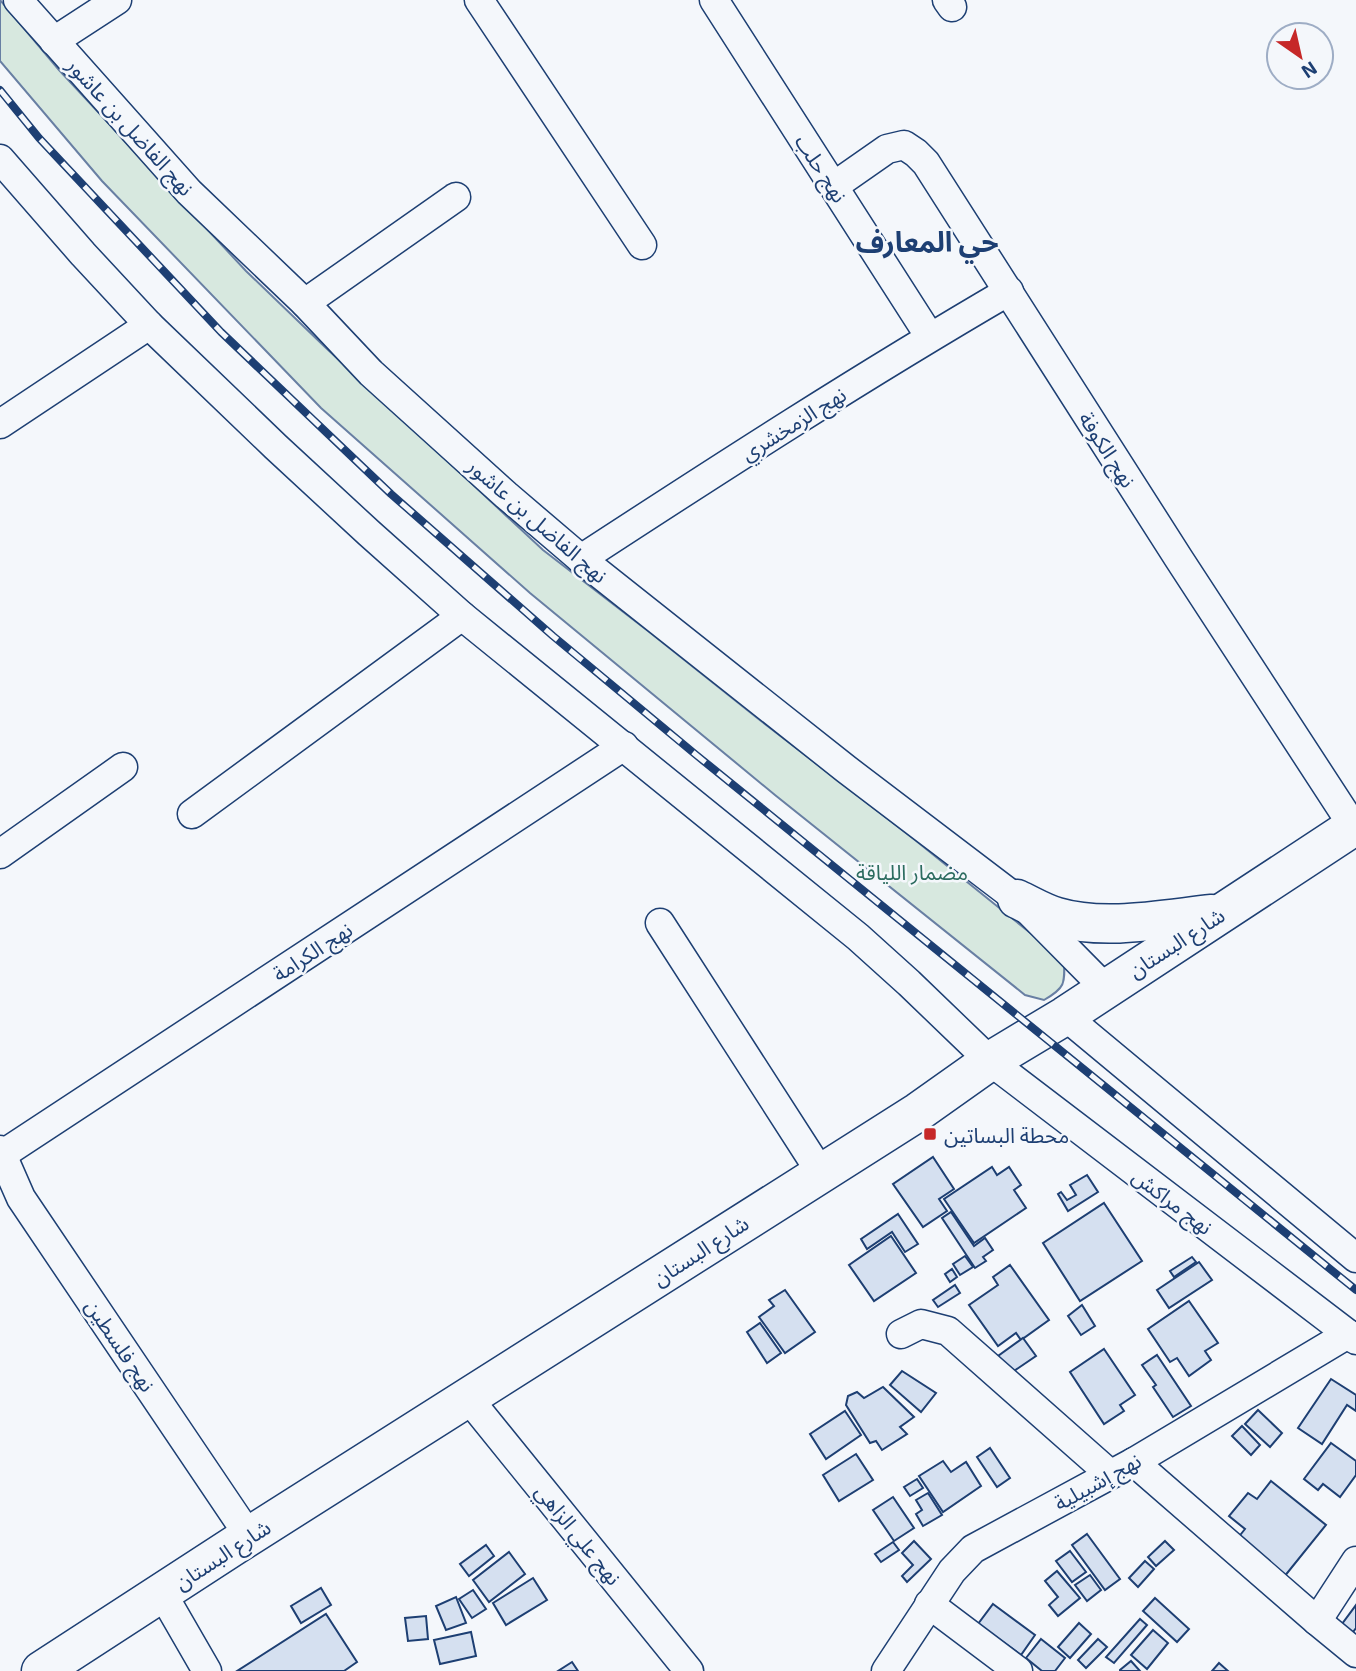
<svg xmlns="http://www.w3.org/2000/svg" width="1356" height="1671" font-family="'Exo 2','Noto Sans Arabic',sans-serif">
  <rect width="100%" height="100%" fill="#f4f7fb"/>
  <path fill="#d7e8df" stroke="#687fa3" stroke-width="2" d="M0,0L59,70L246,271L325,347L543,550L648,631L756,717L915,840L1064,960C1065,984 1065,988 1044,1000L1025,995L775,795L530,593L321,408L102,181L0,61Z"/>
  <g fill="#d5e0f0" stroke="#1d3f73" stroke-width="2">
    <polygon points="933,1157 954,1189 939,1199 947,1211 923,1227 893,1184"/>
    <polygon points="992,1167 997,1175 1009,1167 1021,1185 1014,1190 1026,1208 974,1243 944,1199"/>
    <polygon points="1087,1175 1098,1192 1068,1211 1058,1194 1061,1192 1067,1200 1076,1195 1070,1185"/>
    <polygon points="1104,1203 1142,1261 1080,1301 1043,1243"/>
    <polygon points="951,1212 974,1246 985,1238 993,1250 983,1257 986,1261 975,1268 942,1218"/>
    <polygon points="898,1214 918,1244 905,1252 892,1232 867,1249 861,1239"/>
    <polygon points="891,1236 916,1273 874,1301 849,1265"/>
    <polygon points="965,1256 973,1267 960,1275 953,1264"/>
    <polygon points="1192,1257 1196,1262 1174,1277 1170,1271"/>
    <polygon points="1199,1262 1212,1280 1169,1308 1157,1290"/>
    <polygon points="1010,1265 1049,1320 1021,1340 1016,1333 998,1346 969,1305 998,1285 993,1277"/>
    <polygon points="952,1269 957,1277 950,1282 945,1274"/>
    <polygon points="955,1285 960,1293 938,1307 933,1300"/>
    <polygon points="785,1290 815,1332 785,1353 759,1317 774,1306 769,1300"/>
    <polygon points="1189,1301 1218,1343 1205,1351 1211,1360 1189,1376 1177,1358 1170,1362 1148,1329"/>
    <polygon points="1082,1305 1095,1326 1081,1335 1068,1316"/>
    <polygon points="760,1323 781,1353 767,1363 747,1332"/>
    <polygon points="1023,1338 1036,1356 1011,1373 998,1356"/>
    <polygon points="1104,1349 1135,1395 1120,1405 1124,1411 1104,1424 1070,1372"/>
    <polygon points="1157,1355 1191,1406 1173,1417 1153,1387 1156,1385 1142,1365"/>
    <polygon points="902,1371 936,1393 921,1412 890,1385"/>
    <polygon points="1331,1379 1356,1395 1356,1411 1347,1405 1322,1444 1298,1428"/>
    <polygon points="883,1387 914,1417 900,1427 907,1434 882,1450 876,1441 870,1443 846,1405 848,1396 857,1392 864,1398"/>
    <polygon points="1258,1410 1282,1433 1270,1447 1245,1424"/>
    <polygon points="845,1411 861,1435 826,1459 810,1434"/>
    <polygon points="1242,1426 1260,1445 1251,1455 1232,1436"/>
    <polygon points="1331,1443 1356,1461 1356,1475 1340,1497 1323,1484 1318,1490 1304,1479"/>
    <polygon points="990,1448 1010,1478 997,1487 977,1457"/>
    <polygon points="856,1454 873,1480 839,1501 823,1475"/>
    <polygon points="943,1461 951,1472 966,1462 981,1486 943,1512 919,1476"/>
    <polygon points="917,1479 923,1488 910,1496 904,1487"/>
    <polygon points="1271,1481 1326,1525 1284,1577 1237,1539 1245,1529 1229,1516 1248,1493 1257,1499"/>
    <polygon points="928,1493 942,1515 923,1526 916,1514 922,1510 916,1500"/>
    <polygon points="893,1497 914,1528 894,1541 873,1510"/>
    <polygon points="1087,1534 1120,1579 1105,1590 1072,1545"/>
    <polygon points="914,1541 931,1559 907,1582 902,1576 913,1565 902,1553"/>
    <polygon points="1165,1541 1174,1550 1156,1566 1148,1557"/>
    <polygon points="893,1542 899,1550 881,1562 875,1554"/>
    <polygon points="486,1545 494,1556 469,1576 460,1564"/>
    <polygon points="1070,1551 1086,1572 1072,1582 1056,1561"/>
    <polygon points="509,1552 525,1574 489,1602 473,1580"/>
    <polygon points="1145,1561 1154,1569 1138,1587 1129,1578"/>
    <polygon points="1057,1571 1080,1598 1058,1616 1049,1605 1058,1597 1045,1581"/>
    <polygon points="1090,1575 1101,1590 1087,1601 1075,1585"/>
    <polygon points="533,1578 547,1600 506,1625 493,1603"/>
    <polygon points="321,1588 331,1605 301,1623 291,1606"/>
    <polygon points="473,1590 486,1609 472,1618 459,1599"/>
    <polygon points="456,1597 466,1623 446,1630 436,1606"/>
    <polygon points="1155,1598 1189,1629 1177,1642 1143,1611"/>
    <polygon points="993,1604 1035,1635 1021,1655 978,1624"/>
    <polygon points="1356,1605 1356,1628 1350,1636 1339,1628"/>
    <polygon points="326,1614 357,1662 344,1671 237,1671"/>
    <polygon points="426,1616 428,1639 408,1641 405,1618"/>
    <polygon points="1140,1619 1147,1625 1114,1663 1106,1657"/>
    <polygon points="1079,1623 1091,1634 1070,1658 1058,1647"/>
    <polygon points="1153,1630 1168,1643 1147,1669 1131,1655"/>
    <polygon points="471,1632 476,1656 440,1664 434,1640"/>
    <polygon points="1041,1639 1065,1658 1055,1671 1042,1671 1026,1658"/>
    <polygon points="1098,1639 1107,1647 1086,1668 1078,1660"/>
    <polygon points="1131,1661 1140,1671 1120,1671 1120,1670"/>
    <polygon points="572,1662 578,1671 558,1671"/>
    <polygon points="1219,1663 1228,1671 1212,1671"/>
  </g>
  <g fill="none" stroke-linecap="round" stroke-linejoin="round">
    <defs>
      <g id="minor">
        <polyline points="18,0 189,192 305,303 371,373 506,495 581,559 846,769 1017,899 1105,988"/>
        <polyline points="479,0 642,245"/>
        <polyline points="714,0 930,337"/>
        <polyline points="947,0 952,7"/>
        <polyline points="54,41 117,0"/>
        <polyline points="0,159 83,254 149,325 276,447 369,533 462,616 858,937 909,983 990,1061 1356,1340"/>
        <polyline points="834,186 887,149 904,145 916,153 926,163 1179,559 1353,826"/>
        <polyline points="305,303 456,197"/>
        <polyline points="0,424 149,325"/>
        <path d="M581,559C722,467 863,376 1009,291"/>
        <polyline points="192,814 462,616"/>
        <polyline points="0,854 123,767"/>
        <polyline points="660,923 821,1173"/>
        <polyline points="1065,1016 1356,1258"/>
        <polyline points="0,1150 21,1198 249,1536"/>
        <polyline points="0,1156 624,746"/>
        <polyline points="901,1334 921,1324 948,1331 1110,1474"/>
        <polyline points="468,1398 689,1671"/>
        <polyline points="1134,1462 1317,1621 1356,1653"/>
        <polyline points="162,1593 207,1671"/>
        <polyline points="929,1604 1018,1671"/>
        <polyline points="1317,1621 1356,1561"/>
        <polyline points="886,1671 952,1571 973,1549 1134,1462 1348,1334"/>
      </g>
      <g id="secondary">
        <path d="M1017,899C1030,905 1043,913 1057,917C1104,931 1164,919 1212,914"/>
        <polyline points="41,1671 235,1545 918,1112 990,1061 1065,1016 1356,825"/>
      </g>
    </defs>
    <use href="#minor" stroke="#1d3f73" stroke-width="31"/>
    <use href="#secondary" stroke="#1d3f73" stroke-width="41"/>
    <use href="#minor" stroke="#f4f7fb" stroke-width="28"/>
    <use href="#secondary" stroke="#f4f7fb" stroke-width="38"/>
    <defs>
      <polyline id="rail" points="0,90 39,138 221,332 391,494 553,636 695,754 1356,1290"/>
    </defs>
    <use href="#rail" stroke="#1d3f73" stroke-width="8"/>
    <use href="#rail" stroke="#f4f7fb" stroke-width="5" stroke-dasharray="16" stroke-linecap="butt"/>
  </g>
  <rect fill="#c62828" stroke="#f4f7fb" stroke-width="2.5" x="923" y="1127" width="14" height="14" rx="3.5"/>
  <g text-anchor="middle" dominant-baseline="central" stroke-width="5" stroke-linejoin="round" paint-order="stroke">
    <g font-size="21" fill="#1d3f73" stroke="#f4f7fb">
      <text transform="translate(131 126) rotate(48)">نهج الفاضل بن عاشور</text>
      <text transform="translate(822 168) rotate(57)">نهج حلب</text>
      <text transform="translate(793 423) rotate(-32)">نهج الزمخشري</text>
      <text transform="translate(1108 449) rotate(57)">نهج الكوفة</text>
      <text transform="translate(538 520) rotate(41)">نهج الفاضل بن عاشور</text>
      <text transform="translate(1176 942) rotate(-33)">شارع البستان</text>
      <text transform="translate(312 951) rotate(-33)">نهج الكرامة</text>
      <text transform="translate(1173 1201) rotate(37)">نهج مراكش</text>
      <text transform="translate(700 1250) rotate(-33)">شارع البستان</text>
      <text transform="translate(121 1345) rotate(56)">نهج فلسطين</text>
      <text transform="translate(1097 1481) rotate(-29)">نهج إشبيلية</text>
      <text transform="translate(579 1534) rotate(51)">نهج علي الزاهي</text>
      <text transform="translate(222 1554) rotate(-33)">شارع البستان</text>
    </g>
    <g font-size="21" fill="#2c6c60" stroke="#f4f7fb">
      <text x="912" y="871">مضمار اللياقة</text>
    </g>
    <g font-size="21" fill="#1d3f73" stroke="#f4f7fb" text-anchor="start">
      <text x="944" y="1134">محطة البساتين</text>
    </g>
    <g font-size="28" font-weight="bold" fill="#1d3f73" stroke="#f4f7fb">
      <text x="927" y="241">حي المعارف</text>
    </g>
  </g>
  <g transform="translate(1300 56) rotate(146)"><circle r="33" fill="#f4f7fb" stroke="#9eadc5" stroke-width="2"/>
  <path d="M0-5L12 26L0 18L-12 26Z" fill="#c62828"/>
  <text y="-10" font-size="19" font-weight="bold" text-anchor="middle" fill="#1d3f73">N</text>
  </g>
</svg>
